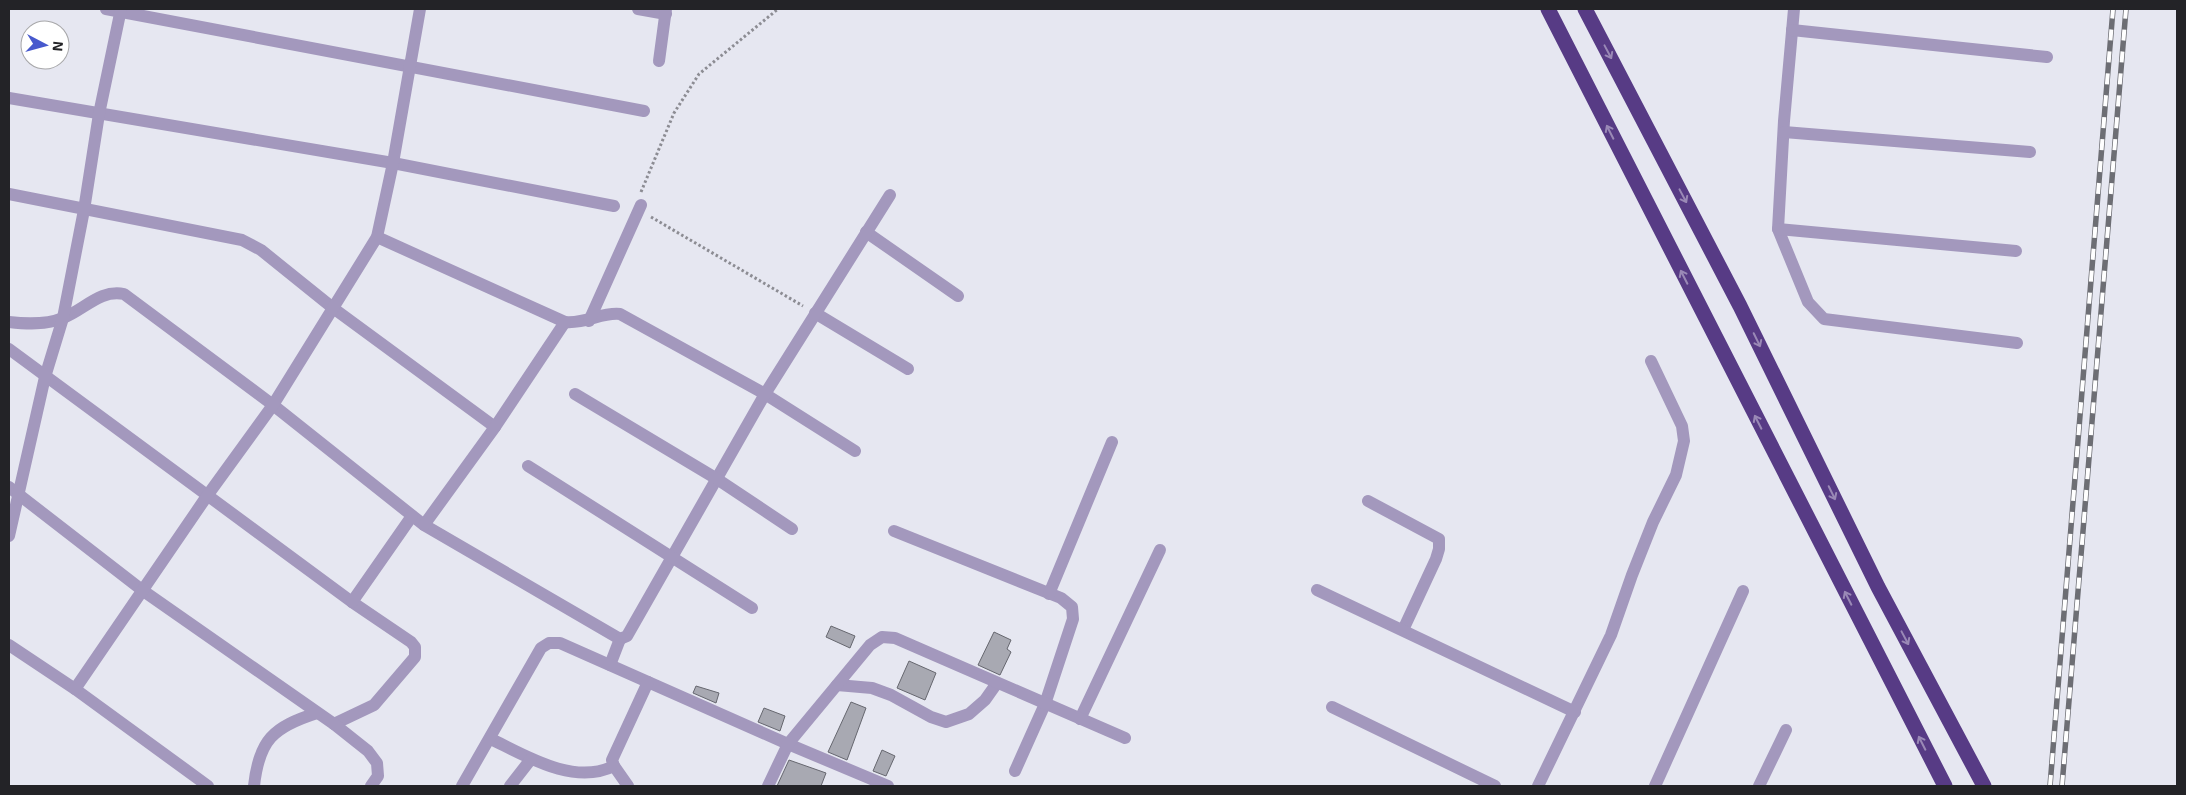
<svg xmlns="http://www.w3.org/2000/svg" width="2186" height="795" font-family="'Exo 2',sans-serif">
  <rect width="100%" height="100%" fill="#e6e7f1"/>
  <g fill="#a8a9b2" stroke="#66676f">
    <polygon points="831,626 855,636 850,648 826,637"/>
    <polygon points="994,632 1011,640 1007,649 1011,652 1000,675 978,665"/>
    <polygon points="909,661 936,673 925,700 897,688"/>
    <polygon points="696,686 719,693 716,703 693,693"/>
    <polygon points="851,702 866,708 847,760 828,752"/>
    <polygon points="764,708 785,716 780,731 758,722"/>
    <polygon points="882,750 895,756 886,776 873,771"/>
    <polygon points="789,760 826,773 821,786 777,786"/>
  </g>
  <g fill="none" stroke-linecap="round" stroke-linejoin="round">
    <g stroke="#8c8c93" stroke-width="3" stroke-dasharray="2.5 2.5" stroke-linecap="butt">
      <polyline points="641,192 674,113 699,74 778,9"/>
      <polyline points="651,217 803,306"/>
    </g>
    <g stroke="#a398bd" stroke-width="12">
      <polyline points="106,9 644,111"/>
      <polyline points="638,9 666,14"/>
      <polyline points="1794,9 1784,121 1778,229 1808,302 1824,319 2017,343"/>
      <polyline points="1792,30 2047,57"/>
      <polyline points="659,61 666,9"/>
      <polyline points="9,98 393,163 614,206"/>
      <polyline points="1784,132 2030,152"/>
      <polyline points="9,194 242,240 261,250 333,308 495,427"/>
      <polyline points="1778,229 2016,251"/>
      <polyline points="866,232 958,296"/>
      <path d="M377,237L565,322C587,324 601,312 620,314L765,394L855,451"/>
      <polyline points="815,313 908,369"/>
      <polyline points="589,321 641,205"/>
      <path d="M9,322C27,324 46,325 63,318C84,310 100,289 124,294L273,405L424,525L620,639L627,636L765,394L890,195"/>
      <polyline points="9,349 352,602 411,642 415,647 415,657 374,705 334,724"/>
      <polyline points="575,394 717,479 792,529"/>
      <polyline points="528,466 752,608"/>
      <polyline points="9,487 142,590 334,724 368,751 377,763 378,776 371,786"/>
      <polyline points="1368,501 1439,539 1439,549 1436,559 1403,630"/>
      <polyline points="424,525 495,427 565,322"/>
      <polyline points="894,531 1061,598 1072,607 1073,619 1045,704 1015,771"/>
      <polyline points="9,536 45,377 63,318 84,210 99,114 121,9"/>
      <polyline points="1317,590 1575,712"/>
      <polyline points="1049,594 1112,442"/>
      <polyline points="352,602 412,516"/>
      <polyline points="9,645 75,689 208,786"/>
      <polyline points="610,665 620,639"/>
      <polyline points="837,685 872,688 891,695 931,717 946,722 969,714 985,700 997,683"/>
      <polyline points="75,689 207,496 273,405 377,237 393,163 420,9"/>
      <polyline points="1332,707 1495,786"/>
      <polyline points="1080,719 1160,550"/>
      <path d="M491,739C526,756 574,786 614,766"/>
      <path d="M254,786C259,740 273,727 317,713"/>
      <polyline points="462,786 541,648 549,643 560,643 788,744 888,786"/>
      <polyline points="510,786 531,759"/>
      <polyline points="628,786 614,766 612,760 648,682"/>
      <polyline points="768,786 788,744 870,645 882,637 895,638 1125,738"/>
      <polyline points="1538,786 1611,635 1632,575 1653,522 1676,475 1684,441 1682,426 1651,361"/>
      <polyline points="1655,786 1743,591"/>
      <polyline points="1759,786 1786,730"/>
    </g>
    <g stroke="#573b85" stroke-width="15">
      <polyline points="1548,9 1945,786"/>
      <polyline points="1585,9 1740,306 1878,587 1984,786"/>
    </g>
    <defs>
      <g id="rail">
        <polyline points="2050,786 2113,9"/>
        <polyline points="2062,786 2126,9"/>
      </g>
    </defs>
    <use href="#rail" stroke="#6d6e74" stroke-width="5.5"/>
    <use href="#rail" stroke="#fff" stroke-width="4" stroke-dasharray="11" stroke-linecap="butt"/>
  </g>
  <defs><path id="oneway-shaft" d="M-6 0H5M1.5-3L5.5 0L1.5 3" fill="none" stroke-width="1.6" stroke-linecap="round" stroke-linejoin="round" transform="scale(1.25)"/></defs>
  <g stroke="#9a89b6">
    <use href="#oneway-shaft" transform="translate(1608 52) rotate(62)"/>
    <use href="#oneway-shaft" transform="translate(1610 132) rotate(-117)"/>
    <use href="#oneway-shaft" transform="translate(1683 196) rotate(62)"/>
    <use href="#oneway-shaft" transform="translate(1684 277) rotate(-117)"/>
    <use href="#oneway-shaft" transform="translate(1757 340) rotate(64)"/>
    <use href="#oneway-shaft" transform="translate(1758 422) rotate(-117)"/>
    <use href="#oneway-shaft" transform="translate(1832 493) rotate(64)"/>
    <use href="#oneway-shaft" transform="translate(1848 598) rotate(-117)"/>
    <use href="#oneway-shaft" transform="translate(1905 638) rotate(62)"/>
    <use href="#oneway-shaft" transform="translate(1922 743) rotate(-117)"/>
  </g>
  <rect width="2186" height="795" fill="none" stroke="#232327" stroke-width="20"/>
  <g transform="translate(45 45) rotate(96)"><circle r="24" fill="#ffffff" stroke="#a7a7a9"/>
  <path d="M0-4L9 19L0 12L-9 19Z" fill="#4759cd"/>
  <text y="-8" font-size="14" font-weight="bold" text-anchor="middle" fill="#232327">N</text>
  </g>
</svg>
